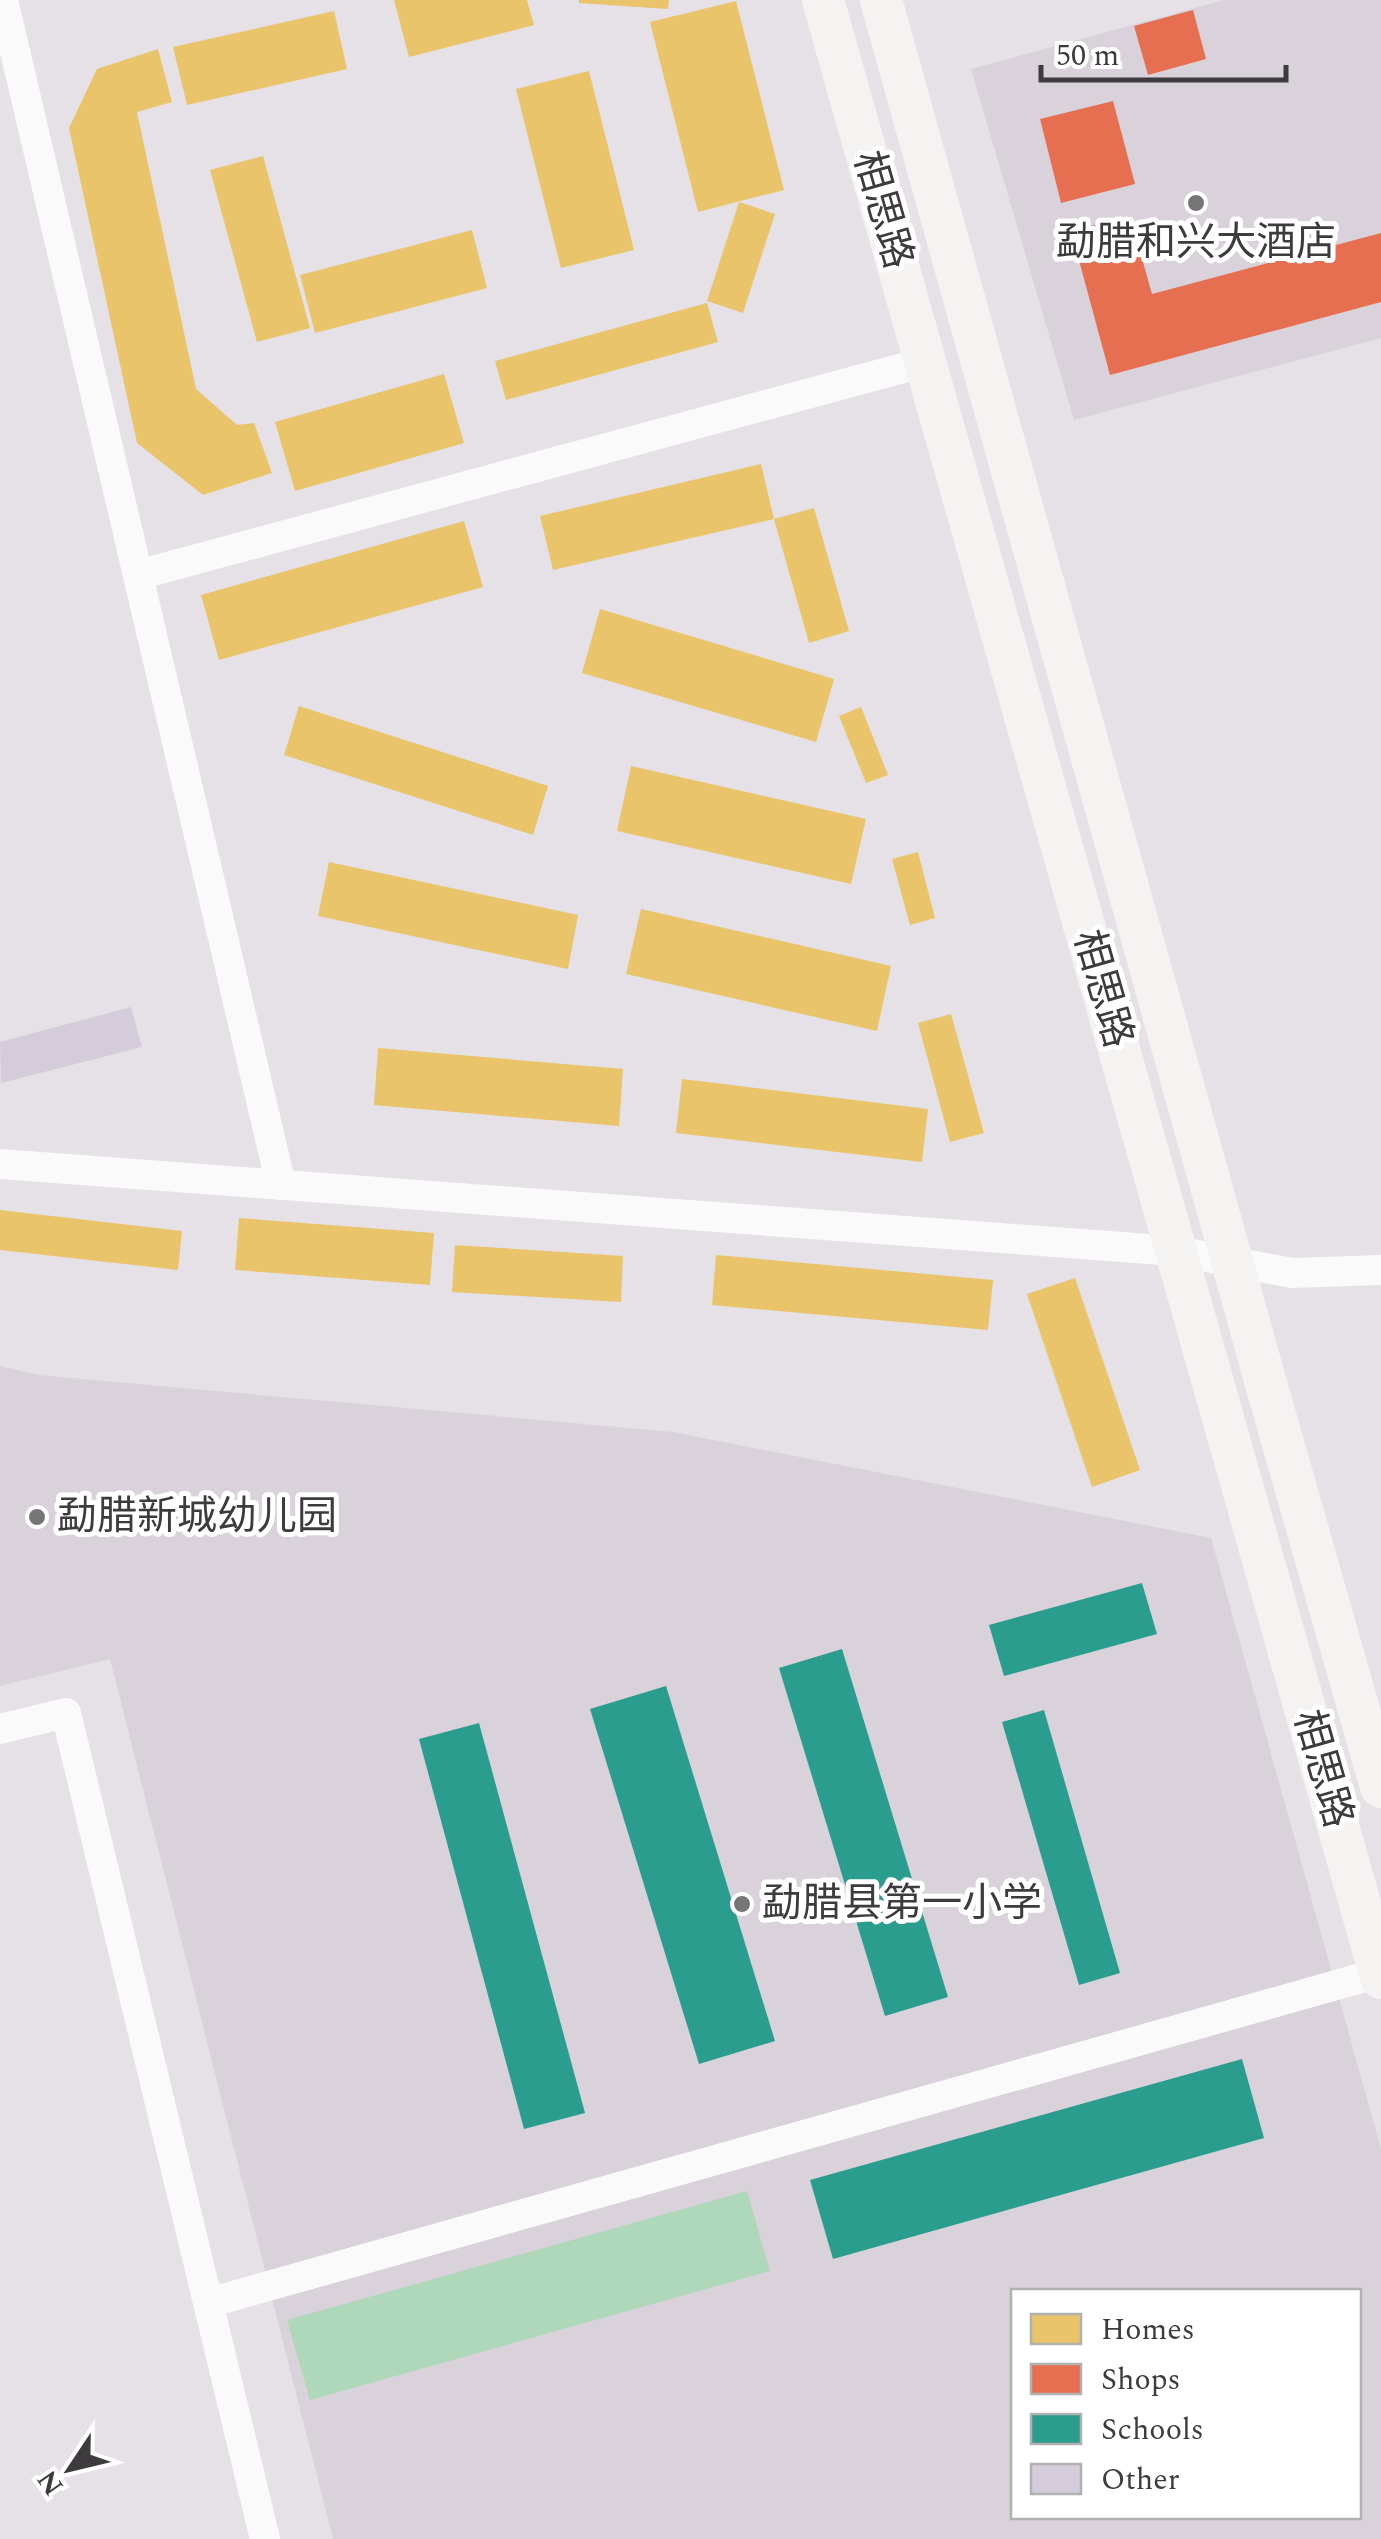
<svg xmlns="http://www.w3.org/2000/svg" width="1381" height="2539" font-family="Spectral,'Noto Sans SC',serif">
  <rect width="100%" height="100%" fill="#e5e1e6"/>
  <g fill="#d9d2db" fill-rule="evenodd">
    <polygon points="1224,0 1381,0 1381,338 1074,420 971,69"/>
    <path d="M0,1366L38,1375L673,1432L1211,1538L1381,2149V2539H333L110,1659L0,1686ZM1014,2292H1358V2516H1014Z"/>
  </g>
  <polygon fill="#afd7b9" points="747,2191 770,2271 310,2400 287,2320"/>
  <g fill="#e9c46a">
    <polygon points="394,0 527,0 534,25 409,57"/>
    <polygon points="579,0 669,0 668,9 579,3"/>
    <polygon points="736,1 784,190 698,212 650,22"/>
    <polygon points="334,11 347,69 187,105 173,47"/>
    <polygon points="158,49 172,102 137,112 196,389 237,425 254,423 272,473 203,495 137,443 69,128 97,69"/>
    <polygon points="589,71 634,250 561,268 516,89"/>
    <polygon points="263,156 310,328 257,342 210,170"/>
    <polygon points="739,202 775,214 743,313 707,301"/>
    <polygon points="472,230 487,288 315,333 300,275"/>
    <polygon points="707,303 718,342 506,400 495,361"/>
    <polygon points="444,374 464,443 295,491 275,422"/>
    <polygon points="761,464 774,519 553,570 540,516"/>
    <polygon points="814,508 849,631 809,643 774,519"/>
    <polygon points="464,521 483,587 219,660 201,595"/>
    <polygon points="600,609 834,679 816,742 582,673"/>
    <polygon points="299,706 548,786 533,835 284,755"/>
    <polygon points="861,707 888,775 866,783 839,716"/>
    <polygon points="631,766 866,819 851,884 617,831"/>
    <polygon points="918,852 935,918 910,925 892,859"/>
    <polygon points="329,862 578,915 568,969 318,916"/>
    <polygon points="641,909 891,966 877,1031 626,974"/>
    <polygon points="951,1014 984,1133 950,1142 918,1023"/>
    <polygon points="378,1048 623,1069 619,1126 374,1105"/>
    <polygon points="682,1079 928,1109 922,1162 676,1133"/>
    <polygon points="0,1210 182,1231 178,1270 0,1250"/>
    <polygon points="239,1218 434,1233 430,1285 235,1270"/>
    <polygon points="455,1245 623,1256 621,1302 452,1292"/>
    <polygon points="716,1255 993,1280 988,1330 712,1305"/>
    <polygon points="1075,1278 1140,1470 1092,1487 1027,1294"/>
  </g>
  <g fill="#e76f51">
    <polygon points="1193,10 1206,59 1148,75 1134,26"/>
    <polygon points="1113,101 1135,184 1061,203 1040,119"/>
    <polygon points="1130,216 1152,294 1381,233 1381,302 1110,375 1071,231"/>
  </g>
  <g fill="#2a9d8f">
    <polygon points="1142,1583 1157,1634 1004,1676 989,1625"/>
    <polygon points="842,1649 948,1997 885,2016 779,1668"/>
    <polygon points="666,1686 775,2041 699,2064 590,1709"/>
    <polygon points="1044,1710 1120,1973 1079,1985 1002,1722"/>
    <polygon points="479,1723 585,2113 524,2129 419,1739"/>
    <polygon points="1242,2059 1264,2138 833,2259 810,2180"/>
  </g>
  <polygon fill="#d4ccda" points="131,1007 142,1047 1,1083 0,1042"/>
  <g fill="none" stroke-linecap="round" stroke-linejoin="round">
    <g stroke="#fbfafb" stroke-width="30">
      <polyline points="3,0 281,1185"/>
      <polyline points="138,575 925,362"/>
      <polyline points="0,1164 1176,1251 1292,1273 1381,1270"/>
      <polyline points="0,1729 66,1713 265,2539"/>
      <polyline points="208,2303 1379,1973"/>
    </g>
    <g stroke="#f5f3f1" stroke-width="42">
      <polyline points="823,0 1381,1978"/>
      <polyline points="881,0 1267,1387 1381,1787"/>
    </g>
  </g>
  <g fill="#787579" stroke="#fff" stroke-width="4">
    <circle cx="1196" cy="203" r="10"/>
    <circle cx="37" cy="1517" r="10"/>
    <circle cx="742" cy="1904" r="10"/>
  </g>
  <g text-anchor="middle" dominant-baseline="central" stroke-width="10" stroke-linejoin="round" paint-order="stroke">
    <g font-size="40" fill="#3e3b3e" stroke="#fff">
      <text transform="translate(882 210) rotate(74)">相思路</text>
      <text transform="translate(1102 989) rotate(74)">相思路</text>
      <text transform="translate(1322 1769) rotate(74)">相思路</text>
    </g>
    <g font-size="40" fill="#3e3b3e" stroke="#fff" text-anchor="start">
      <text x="1196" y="243" text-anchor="middle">勐腊和兴大酒店</text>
      <text x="57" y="1517">勐腊新城幼儿园</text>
      <text x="762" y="1904">勐腊县第一小学</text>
    </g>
  </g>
  <rect x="1011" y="2289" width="350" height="230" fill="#ffffff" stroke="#b2b1b2" stroke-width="2.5"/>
  <rect x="1031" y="2314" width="50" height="30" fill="#e9c46a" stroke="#b2b1b2" stroke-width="2.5"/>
  <text x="1101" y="2339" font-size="30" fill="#3e3b3e">Homes</text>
  <rect x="1031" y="2364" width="50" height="30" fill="#e76f51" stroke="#b2b1b2" stroke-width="2.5"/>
  <text x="1101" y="2389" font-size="30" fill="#3e3b3e">Shops</text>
  <rect x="1031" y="2414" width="50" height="30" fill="#2a9d8f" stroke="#b2b1b2" stroke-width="2.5"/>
  <text x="1101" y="2439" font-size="30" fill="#3e3b3e">Schools</text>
  <rect x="1031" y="2464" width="50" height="30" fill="#d4ccda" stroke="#b2b1b2" stroke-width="2.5"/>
  <text x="1101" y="2489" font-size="30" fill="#3e3b3e">Other</text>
  <g transform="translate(70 2469) rotate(235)" stroke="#ffffff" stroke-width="8" paint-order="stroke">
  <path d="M0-8L18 38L0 25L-18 38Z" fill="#3e3b3e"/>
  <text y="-15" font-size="28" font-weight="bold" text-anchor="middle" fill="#3e3b3e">N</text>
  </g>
  <path d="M1041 65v15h245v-15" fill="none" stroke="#3e3b3e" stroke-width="5"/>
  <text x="1056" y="65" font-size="30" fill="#3e3b3e" stroke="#ffffff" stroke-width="8" paint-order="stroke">50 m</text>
</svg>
